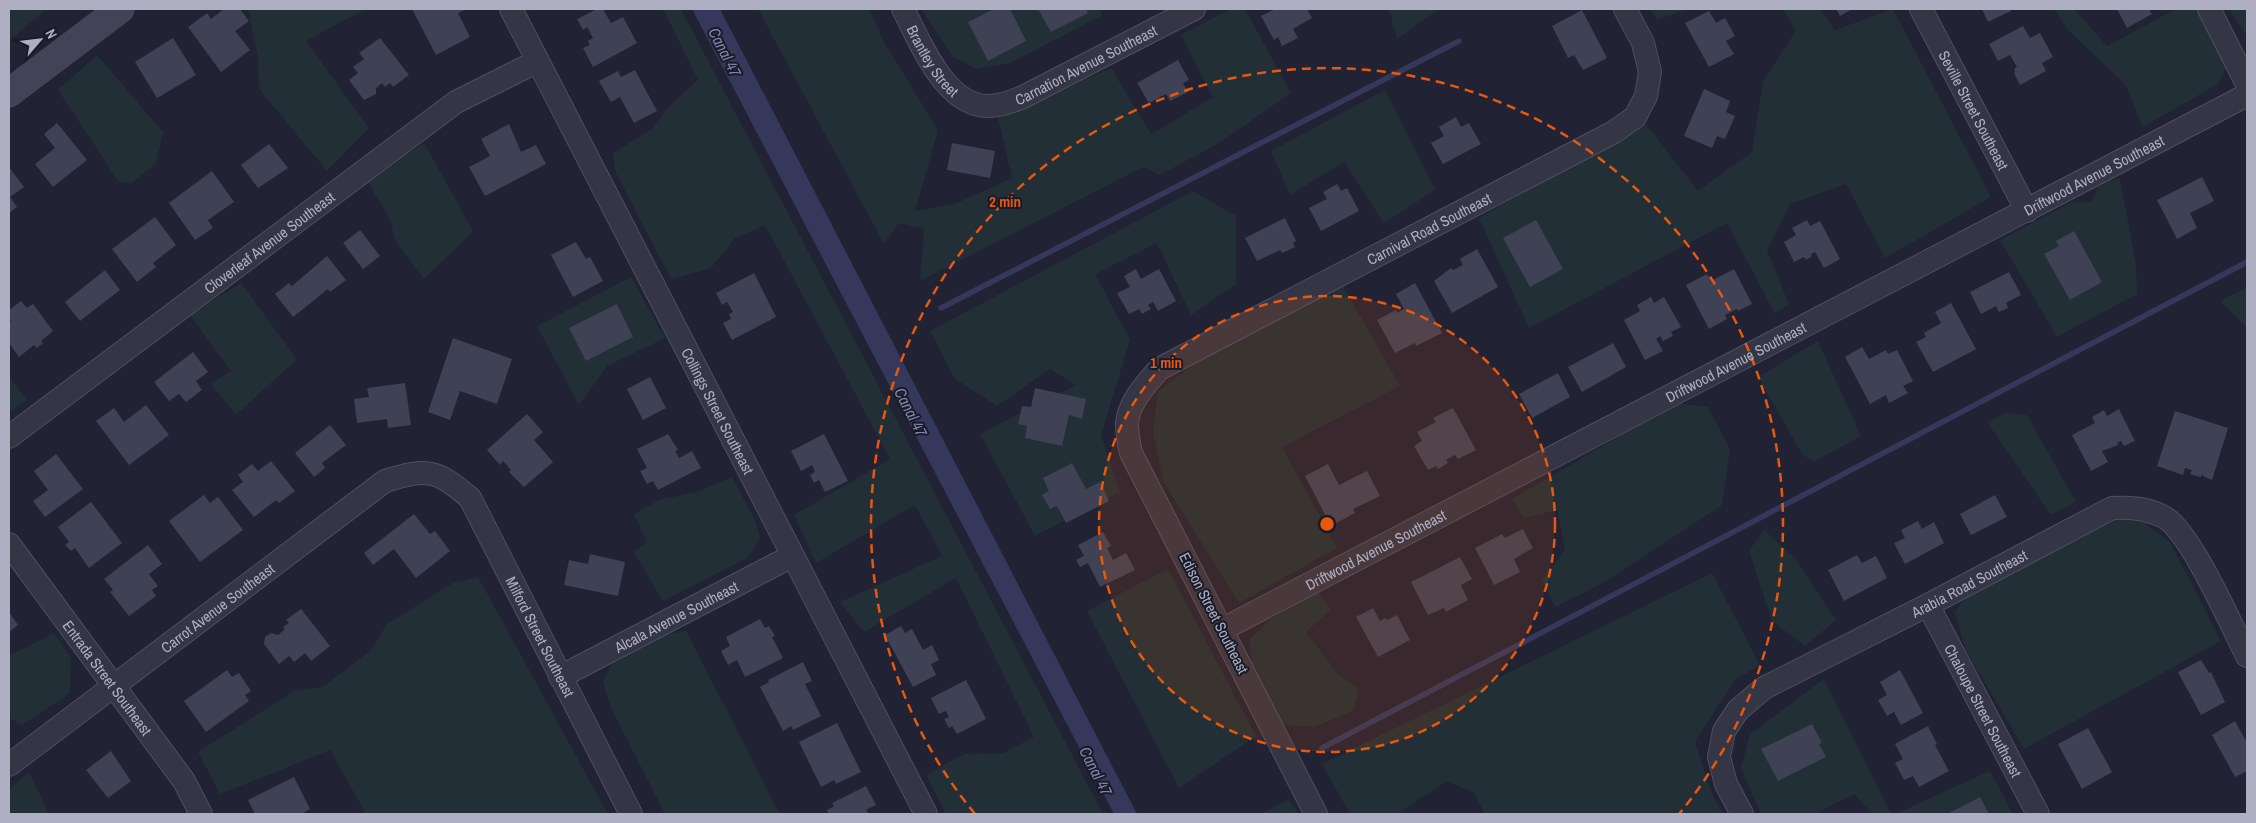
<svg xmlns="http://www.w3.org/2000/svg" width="2256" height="823" font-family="'Archivo Narrow',sans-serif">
  <rect width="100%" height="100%" fill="#212234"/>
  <g fill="#232f36">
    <polygon points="9,9 46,9 9,41"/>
    <polygon points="248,9 366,9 306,41 369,128 327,171 259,89 258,57"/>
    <polygon points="663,9 681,9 1103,814 946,814 926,775 964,754 1003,753 1034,737 956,578 864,632 840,602 942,556 915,505 816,563 794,515 890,459 765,225 735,238 711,268 671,279 616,173 613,153 652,129 669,106 698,80"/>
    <polygon points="758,9 869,9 884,42 938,130 915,211 957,203 1012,178 998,118 1111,68 1151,134 1213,97 1181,35 1230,9 1245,9 1291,93 1219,143 1160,175 1143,167 920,281 924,229 899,223 884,244"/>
    <polygon points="921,9 1099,9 1103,15 1010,63 976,69 953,57"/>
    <polygon points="1389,9 1439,9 1397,39"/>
    <polygon points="1650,9 1688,9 1657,20"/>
    <polygon points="1783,9 1820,9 1835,30 1893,9 1991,197 1885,258 1846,184 1790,204 1767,250 1789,304 1775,314 1727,223 1529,328 1479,218 1645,123 1698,191 1752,152 1763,81 1796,31"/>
    <polygon points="2054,9 2074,9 2107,46 2176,9 2197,9 2226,68 2218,84 2143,127 2125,84 2068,30"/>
    <polygon points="2229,9 2247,9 2247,36"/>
    <polygon points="97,55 163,132 156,163 132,183 119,182 58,90"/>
    <polygon points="1385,90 1435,190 1384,223 1344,162 1290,195 1271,151"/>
    <polygon points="424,143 473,231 424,279 396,242 389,217 367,181"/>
    <polygon points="2120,179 2136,264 2137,294 2057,337 2000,240 2072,202 2092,202 2101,180"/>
    <polygon points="1193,191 1236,216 1236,284 1191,315 1157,243 1095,274 1130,340 1101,435 1120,492 1035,536 980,434 1076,385 1050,369 997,406 954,378 930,331"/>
    <polygon points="631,277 665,338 607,366 579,405 537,326"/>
    <polygon points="241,283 297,359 236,415 211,384 231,371 190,315"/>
    <polygon points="1343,286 1400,386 1282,447 1337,548 1239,603 1163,481 1153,433 1158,391 1193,365"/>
    <polygon points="2247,287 2247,328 2220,301"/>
    <polygon points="1818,341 1861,436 1813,462 1802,454 1758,377"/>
    <polygon points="9,377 27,400 9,412"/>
    <polygon points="1676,403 1708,407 1730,449 1722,505 1602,584 1555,607 1542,580 1565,550 1557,510 1524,518 1512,499"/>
    <polygon points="2006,413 2027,415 2076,502 2051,515 1987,422"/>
    <polygon points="732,477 756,522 760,539 747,558 663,601 634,552 647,542 634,514 659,500 700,491"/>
    <polygon points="2113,518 2143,522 2170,542 2221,641 2024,749 1965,649 1955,612 1965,598"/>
    <polygon points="1764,530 1795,558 1836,620 1805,646 1772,621 1749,551"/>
    <polygon points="1168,569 1256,736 1179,788 1087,611"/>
    <polygon points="1712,573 1760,665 1736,679 1695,741 1711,792 1723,814 1485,814 1474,793 1447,781 1397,814 1350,814 1322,764"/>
    <polygon points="478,577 608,814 362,814 365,812 330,750 220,794 198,752 294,691 323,687 371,650 387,624 453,583"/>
    <polygon points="1318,591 1331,610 1306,632 1338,674 1359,689 1353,711 1314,727 1283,725 1252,670 1250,639 1271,619"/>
    <polygon points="686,631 780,814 665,814 611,708 603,682 611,665 666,634"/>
    <polygon points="54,633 71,658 70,693 22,725 9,718 9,656"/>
    <polygon points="1824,679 1891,814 1873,814 1854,794 1815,814 1761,814 1741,768 1750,734"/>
    <polygon points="1990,771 2013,814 1895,814"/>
    <polygon points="29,772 49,814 9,814 9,790"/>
    <polygon points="1289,799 1298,814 1261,814"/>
  </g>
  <polygon fill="#35385a" points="692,9 720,9 1137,814 1114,814"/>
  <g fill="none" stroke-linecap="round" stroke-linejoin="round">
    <g stroke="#35385a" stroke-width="5.5">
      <polyline points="941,308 1459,41"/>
      <polyline points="1322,748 2247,262"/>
    </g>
  </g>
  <g fill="#3f4155">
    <polygon points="224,9 240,9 249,21 235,31 250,50 221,72 188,27 207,13 211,19"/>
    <polygon points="412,9 466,9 458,13 470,37 436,55"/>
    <polygon points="597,9 603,9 611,23 623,17 637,43 593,67 583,48 590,45 588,41 593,38 587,27 583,30 577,19"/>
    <polygon points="994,9 1010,9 1026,41 988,61 968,22"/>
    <polygon points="1038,9 1086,9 1088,13 1051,32"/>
    <polygon points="1276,9 1307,9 1312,18 1293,29 1298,38 1282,46 1278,37 1274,40 1261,16"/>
    <polygon points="1836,9 1852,9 1840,16"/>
    <polygon points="1982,9 2010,9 2011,11 1988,22"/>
    <polygon points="2117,9 2149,9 2152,14 2127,28"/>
    <polygon points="1582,10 1607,58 1583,70 1574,55 1568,58 1552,26"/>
    <polygon points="1709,11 1716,23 1725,18 1735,36 1726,41 1734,54 1709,67 1685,23"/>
    <polygon points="2023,26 2030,38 2040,33 2053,57 2042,63 2046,71 2020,85 2014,73 2015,72 2014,69 2017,67 2010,55 1998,61 1989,44"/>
    <polygon points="173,38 196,75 157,98 135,62"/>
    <polygon points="380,38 409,75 393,87 390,83 385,87 382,83 376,88 376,94 364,100 349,80 358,73 353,67 364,59 359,53"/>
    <polygon points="1178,60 1189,80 1183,83 1188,92 1170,101 1166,94 1149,103 1137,83"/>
    <polygon points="635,70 657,111 634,123 620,97 611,102 599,81 618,71 621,77"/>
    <polygon points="1704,89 1730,101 1726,112 1735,116 1725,139 1717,136 1712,148 1684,136"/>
    <polygon points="1456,117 1461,127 1469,123 1481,144 1443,164 1431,143 1444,136 1439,127"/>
    <polygon points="57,123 87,160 53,187 35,164 55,148 44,134"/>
    <polygon points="509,124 521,152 536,145 546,164 485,196 469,167 490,156 481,139"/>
    <polygon points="952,143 995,151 990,178 947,170"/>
    <polygon points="269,144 288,168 258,188 241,165"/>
    <polygon points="9,167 24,187 10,197 17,207 9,213"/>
    <polygon points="212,171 234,202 208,220 213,228 195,240 169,203"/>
    <polygon points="2202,177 2214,201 2190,213 2197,228 2177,239 2157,200"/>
    <polygon points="1337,184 1341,191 1347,188 1359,211 1321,231 1309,208 1327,199 1323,192"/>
    <polygon points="155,217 176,245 153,263 156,267 137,282 112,249"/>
    <polygon points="1285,218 1296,241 1293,243 1295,247 1282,253 1280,250 1257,261 1245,238"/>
    <polygon points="1536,220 1563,269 1530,287 1503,238"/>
    <polygon points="1807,220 1810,226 1820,221 1840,259 1824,268 1815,252 1811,254 1812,256 1806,260 1804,257 1794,262 1784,242 1796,235 1792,228"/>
    <polygon points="360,230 380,256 363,269 343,243"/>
    <polygon points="2074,231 2102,282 2070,300 2044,254 2059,246 2056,241"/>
    <polygon points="576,242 586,259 590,257 603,281 573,297 551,255"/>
    <polygon points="1477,249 1498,287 1452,313 1434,281 1451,268 1453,270 1463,265 1460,259"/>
    <polygon points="327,256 346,280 330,292 328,289 293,317 275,294 289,283 292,286"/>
    <polygon points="1136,269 1141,279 1159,269 1176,301 1158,311 1153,302 1148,305 1151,309 1142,314 1139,309 1129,314 1117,293 1130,287 1124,276"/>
    <polygon points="1734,269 1752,304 1738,311 1737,309 1725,315 1727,319 1709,329 1686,285 1707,274 1711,281"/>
    <polygon points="105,270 120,290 80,321 65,302"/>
    <polygon points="2009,272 2021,295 2006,303 2008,308 1999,312 1996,306 1981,314 1970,292"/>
    <polygon points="754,273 776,317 732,340 723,323 731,319 729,314 733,312 727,302 722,305 716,293"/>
    <polygon points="1415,283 1442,333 1416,346 1415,343 1395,353 1377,320 1396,310 1397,313 1404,309 1396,294"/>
    <polygon points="1651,297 1654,303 1664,297 1681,327 1671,332 1673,336 1663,341 1660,336 1656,339 1663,351 1645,360 1624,320 1640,311 1637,305"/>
    <polygon points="21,301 27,308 33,304 53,331 41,341 43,343 37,348 34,345 19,357 9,343 9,323 11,321 9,318 9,310"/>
    <polygon points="1951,303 1976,349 1933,372 1916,342 1926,337 1924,333 1941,323 1935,312"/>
    <polygon points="617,304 633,337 586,361 569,328"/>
    <polygon points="453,338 512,359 497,404 460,391 450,420 428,412"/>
    <polygon points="1613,343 1626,367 1582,392 1568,367"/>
    <polygon points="1862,347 1869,359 1886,350 1888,354 1897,350 1913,381 1903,386 1908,393 1889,403 1886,395 1870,404 1845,357"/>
    <polygon points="193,352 208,372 196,381 202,390 186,402 179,394 169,401 154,382"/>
    <polygon points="1558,373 1570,397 1532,418 1519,394"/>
    <polygon points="650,377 666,408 643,420 627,389"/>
    <polygon points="405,383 411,425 388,428 387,419 357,423 354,399 369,397 367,388"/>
    <polygon points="1035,388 1086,399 1082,419 1069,415 1062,446 1025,438 1027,426 1018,424 1022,406 1031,407"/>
    <polygon points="146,405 169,435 129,465 96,421 114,408 124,422"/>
    <polygon points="1453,408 1476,450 1458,459 1455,455 1446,460 1448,463 1438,469 1436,466 1428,470 1414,446 1422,441 1417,432 1436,422 1433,418"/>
    <polygon points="2119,409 2135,441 2124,446 2121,441 2117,443 2118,445 2102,451 2108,462 2091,471 2072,435 2095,423 2092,417 2104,410 2107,416"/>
    <polygon points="2175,411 2228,428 2212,480 2203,476 2203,474 2200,477 2190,474 2192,470 2185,468 2183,475 2157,466"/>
    <polygon points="527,414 543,432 534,440 553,462 524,487 509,472 511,470 503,461 500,465 487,450"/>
    <polygon points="330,425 346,445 322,463 325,468 314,477 295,453"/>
    <polygon points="668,434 678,450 675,451 679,458 692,451 701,468 658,490 653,481 647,484 640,471 647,468 637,449"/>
    <polygon points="824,434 848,481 825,492 819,480 814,483 810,475 815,472 812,465 801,471 791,451"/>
    <polygon points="56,454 83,489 45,517 33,501 48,490 34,471"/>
    <polygon points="271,461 295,491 279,503 276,500 254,517 232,490 243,482 238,475 252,464 258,471"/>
    <polygon points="1072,463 1086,489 1100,482 1109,501 1066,523 1057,506 1050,509 1042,495 1049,491 1043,478"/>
    <polygon points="1328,464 1339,485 1367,471 1380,496 1353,509 1355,513 1331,526 1305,476"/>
    <polygon points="204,495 210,503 218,497 243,530 200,562 169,521"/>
    <polygon points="1995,495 2007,517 1971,535 1960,514"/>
    <polygon points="91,502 122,543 89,568 75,548 71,551 65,545 69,542 58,527"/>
    <polygon points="414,514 430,534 435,531 450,551 416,578 394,549 373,565 364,553"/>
    <polygon points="1918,521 1922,529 1934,522 1944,543 1905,564 1894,543 1905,538 1901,530"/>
    <polygon points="1523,529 1533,548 1514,559 1520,572 1494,585 1475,548 1502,534 1505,538"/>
    <polygon points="1103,532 1111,546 1107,548 1113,560 1126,553 1135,570 1100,587 1088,563 1080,567 1076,560 1084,556 1078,545"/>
    <polygon points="148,545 162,564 149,574 158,586 152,590 156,596 129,616 110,592 113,590 104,579"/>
    <polygon points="590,554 625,562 618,596 564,585 569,560 588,564"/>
    <polygon points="1857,555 1862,563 1876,556 1887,578 1844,601 1828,570"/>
    <polygon points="1460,557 1472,579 1461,585 1468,600 1446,612 1444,608 1428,615 1411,582"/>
    <polygon points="1373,608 1380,621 1385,618 1387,620 1397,615 1410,640 1378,657 1356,617"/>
    <polygon points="301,609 330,646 311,661 305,653 294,662 289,656 279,664 264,644 265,637 271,633 278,635 285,629 283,627 289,623 286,620"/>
    <polygon points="9,612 18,625 9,632"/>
    <polygon points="760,619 765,628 769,626 775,636 772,637 783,658 745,677 737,660 728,665 721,651 730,646 726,637"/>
    <polygon points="901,626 905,633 912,629 923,650 932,645 939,660 931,664 936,675 913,687 885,635"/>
    <polygon points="2201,660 2209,673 2211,672 2225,702 2201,715 2178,672"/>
    <polygon points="803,662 812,681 805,684 821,716 793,730 791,726 783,731 760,687 769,682 768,680"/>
    <polygon points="227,670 232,677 239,673 251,691 245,695 249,701 206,732 184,701"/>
    <polygon points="1900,670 1923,713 1901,725 1894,712 1887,716 1878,700 1887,695 1880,682"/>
    <polygon points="966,680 986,719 957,734 952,726 949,728 944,719 949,717 946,711 939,714 931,698"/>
    <polygon points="2235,721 2247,743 2247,771 2235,777 2212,735"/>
    <polygon points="837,723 861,772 836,784 834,780 821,787 799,742"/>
    <polygon points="1812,724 1822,743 1819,744 1826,757 1778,781 1761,749"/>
    <polygon points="1928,726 1937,744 1935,745 1949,771 1919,787 1913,776 1904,780 1895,763 1903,759 1895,744"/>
    <polygon points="2088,728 2112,772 2082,789 2058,744"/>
    <polygon points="111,751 131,781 108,798 86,770"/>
    <polygon points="294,777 310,809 302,814 255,814 248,800"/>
    <polygon points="866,786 876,805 866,810 869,814 829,814 827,810 834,806 832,803"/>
    <polygon points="1980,797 1989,814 1947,814"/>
  </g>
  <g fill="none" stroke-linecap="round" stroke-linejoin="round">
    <defs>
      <g id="street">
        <path id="s1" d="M511,9L926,814"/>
        <path id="s2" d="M903,9C921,43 948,115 997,105C1006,104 1015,100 1023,97L1194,9"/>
        <path id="s3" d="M1921,9L2027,211"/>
        <polyline points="2209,9 2247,84"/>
        <path id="s4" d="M9,437L456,102L538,61"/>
        <path id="s5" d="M9,544L184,781L201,814"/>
        <path id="s6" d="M1928,605L2038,814"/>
        <path id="s7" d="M1223,629L2247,95"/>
        <path id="s8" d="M560,677L792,556"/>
        <path id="s9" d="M9,765L385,481C427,468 436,469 470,498L631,814"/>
        <path id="s10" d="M1316,814L1131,453C1129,444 1127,433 1127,424C1128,403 1146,384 1159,369L1614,132L1635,117L1646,96L1650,72L1643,43L1625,9"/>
        <path id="s11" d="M1742,814L1726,784L1719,757L1724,731L1738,710L1764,688L1928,605L2112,508C2130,507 2147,508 2164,517C2191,532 2231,625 2247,656"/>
      </g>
      <polyline id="secondary" points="9,93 120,9"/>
    </defs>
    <use href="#street" stroke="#4e4f60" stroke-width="24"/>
    <use href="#secondary" stroke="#4e4f60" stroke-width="29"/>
    <use href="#street" stroke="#343545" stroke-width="22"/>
    <use href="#secondary" stroke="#424357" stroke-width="28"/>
  </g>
  <circle cx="1327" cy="524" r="228" fill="#e8590c" fill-opacity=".12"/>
  <g fill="none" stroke="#e8590c" stroke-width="2.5" stroke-dasharray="9 6">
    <circle cx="1327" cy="524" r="228"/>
    <path d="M975 814A456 456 0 1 1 1679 814"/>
  </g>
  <g text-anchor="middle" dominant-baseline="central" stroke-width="4" stroke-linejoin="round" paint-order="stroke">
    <g font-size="15" fill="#aeafc2" stroke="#191b29">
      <text stroke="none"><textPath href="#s2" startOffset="60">Brantley Street</textPath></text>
      <text stroke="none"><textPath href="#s2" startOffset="242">Carnation Avenue Southeast</textPath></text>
      <text stroke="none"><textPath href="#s3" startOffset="114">Seville Street Southeast</textPath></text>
      <text stroke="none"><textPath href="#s7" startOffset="982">Driftwood Avenue Southeast</textPath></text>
      <text stroke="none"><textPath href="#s10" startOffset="804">Carnival Road Southeast</textPath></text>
      <text stroke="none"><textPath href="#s4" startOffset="325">Cloverleaf Avenue Southeast</textPath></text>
      <text stroke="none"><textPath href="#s7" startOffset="578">Driftwood Avenue Southeast</textPath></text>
      <text stroke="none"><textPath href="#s1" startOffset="452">Collings Street Southeast</textPath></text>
      <text stroke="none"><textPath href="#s7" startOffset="172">Driftwood Avenue Southeast</textPath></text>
      <text stroke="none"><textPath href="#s11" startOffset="378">Arabia Road Southeast</textPath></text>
      <text stroke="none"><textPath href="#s9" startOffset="261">Carrot Avenue Southeast</textPath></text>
      <text transform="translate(1214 613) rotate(63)">Edison Street Southeast</text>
      <text stroke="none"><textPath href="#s8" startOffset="131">Alcala Avenue Southeast</textPath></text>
      <text stroke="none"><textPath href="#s9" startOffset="720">Milford Street Southeast</textPath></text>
      <text stroke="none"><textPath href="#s5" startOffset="166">Entrada Street Southeast</textPath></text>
      <text stroke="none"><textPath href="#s6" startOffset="119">Chaloupe Street Southeast</textPath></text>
    </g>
    <g font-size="16" font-style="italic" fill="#8084ad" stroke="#191b29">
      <text transform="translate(725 52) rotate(63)">Canal 47</text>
      <text transform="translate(911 412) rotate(63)">Canal 47</text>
      <text transform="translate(1096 771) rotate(63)">Canal 47</text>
    </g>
  </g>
  <circle cx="1327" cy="524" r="8" fill="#e8590c" stroke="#191b29" stroke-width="2.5"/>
  <g font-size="15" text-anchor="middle" font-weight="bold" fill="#e8590c" stroke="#191b29" stroke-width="4" stroke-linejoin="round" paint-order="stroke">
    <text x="1005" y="207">2 min</text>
    <text x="1166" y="368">1 min</text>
  </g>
  <rect width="2256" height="823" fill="none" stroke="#aeafc2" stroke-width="20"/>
  <g transform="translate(40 40) rotate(62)" stroke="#191b29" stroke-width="4" paint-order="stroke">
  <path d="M0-4L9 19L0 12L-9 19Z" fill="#aeafc2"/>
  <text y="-8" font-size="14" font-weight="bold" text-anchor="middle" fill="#aeafc2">N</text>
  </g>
</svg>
